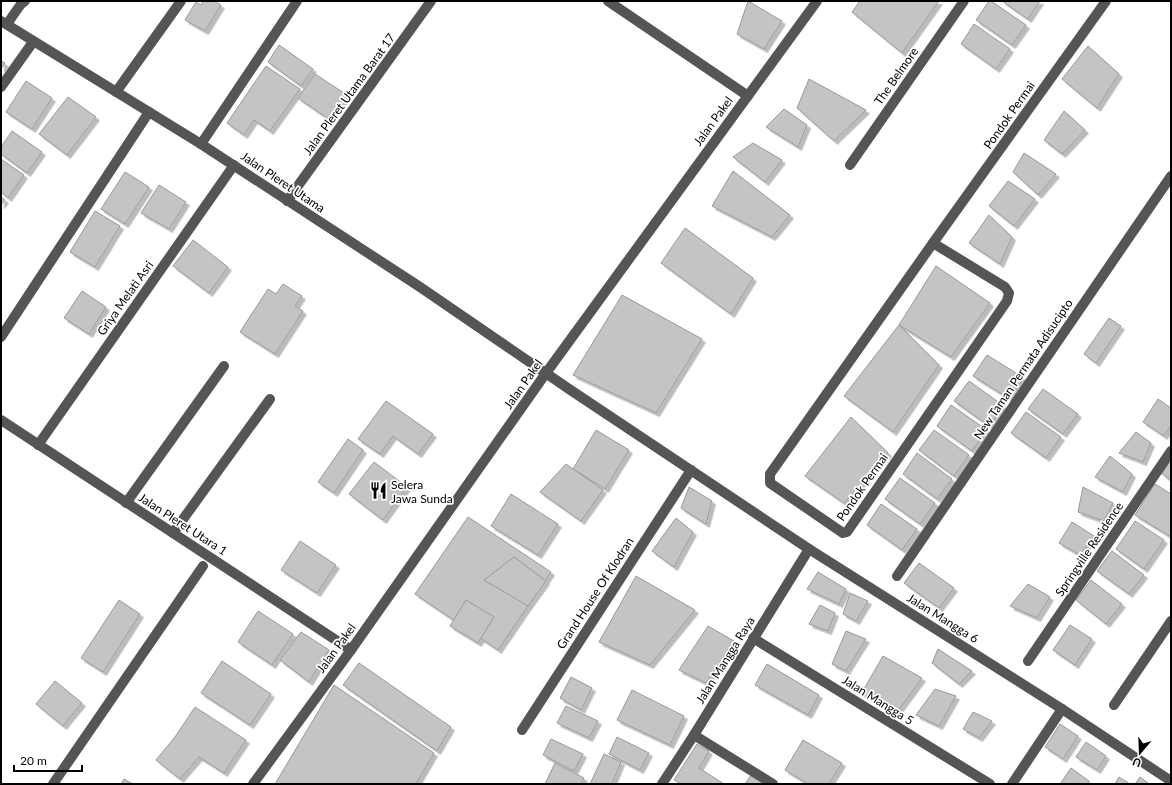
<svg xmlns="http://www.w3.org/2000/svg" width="1172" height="785" font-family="Lato,sans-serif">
  <defs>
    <filter id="shadow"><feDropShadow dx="3.5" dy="3.5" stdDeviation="0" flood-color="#0004"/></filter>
  </defs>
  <rect width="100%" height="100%" fill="#fff"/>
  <g fill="#c4c4c4" stroke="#999" filter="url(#shadow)">
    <polygon points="203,1 214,1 221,5 205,31 185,20 196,2 201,5"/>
    <polygon points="748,1 782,21 764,49 737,34"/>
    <polygon points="860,1 939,1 902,53 852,12"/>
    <polygon points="989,1 991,1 1026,25 1012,45 976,20"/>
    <polygon points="1002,1 1040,1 1028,19"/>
    <polygon points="974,24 1010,49 996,69 961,44"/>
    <polygon points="279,45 313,69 301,86 268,62"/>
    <polygon points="1088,46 1119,74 1097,108 1062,79"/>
    <polygon points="1,61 5,63 1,69"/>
    <polygon points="266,66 300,89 270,131 254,120 244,135 227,123"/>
    <polygon points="315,74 347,95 330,120 298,98"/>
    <polygon points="809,79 866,110 834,141 797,108"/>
    <polygon points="26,81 52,98 32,129 6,112"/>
    <polygon points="68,97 96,117 67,155 39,134"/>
    <polygon points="784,109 807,125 798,147 766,127"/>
    <polygon points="1064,111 1085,130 1062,154 1044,140"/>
    <polygon points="12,131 42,152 27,173 1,154 1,147"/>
    <polygon points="753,143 782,160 765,182 733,157"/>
    <polygon points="1024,153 1056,174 1038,195 1013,172"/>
    <polygon points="1,159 24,175 8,198 1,192"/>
    <polygon points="733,171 790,215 772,237 712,206"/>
    <polygon points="125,172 149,187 125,224 101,209"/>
    <polygon points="1008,181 1035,199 1014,226 989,206"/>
    <polygon points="159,185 186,202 169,229 141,213"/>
    <polygon points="1,197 5,200 1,205"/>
    <polygon points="95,211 120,226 95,267 70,252"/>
    <polygon points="989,215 1012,237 1000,264 969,243"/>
    <polygon points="685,228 753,278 731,314 661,263"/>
    <polygon points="193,240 228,267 209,293 173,266"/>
    <polygon points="936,266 990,303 951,357 899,325"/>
    <polygon points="283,284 302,296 295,306 303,311 275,354 240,332 268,289 276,294"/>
    <polygon points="82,291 106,307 89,334 64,318"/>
    <polygon points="622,295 702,339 656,413 573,375"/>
    <polygon points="1109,318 1121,326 1096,363 1084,354"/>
    <polygon points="899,325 939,365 893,432 844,396"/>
    <polygon points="987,355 1024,378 1010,399 973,376"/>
    <polygon points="969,381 1004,406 989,426 954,401"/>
    <polygon points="1043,389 1078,414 1063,434 1028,409"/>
    <polygon points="1158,399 1171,408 1171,425 1164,436 1143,422"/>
    <polygon points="386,401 433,434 418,454 393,436 380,454 358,439"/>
    <polygon points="951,405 987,430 972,451 937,426"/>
    <polygon points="1026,412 1061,437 1046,458 1011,433"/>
    <polygon points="851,417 888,453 844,503 805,476"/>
    <polygon points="596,430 629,450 605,489 573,469"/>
    <polygon points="934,430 969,455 954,476 919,450"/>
    <polygon points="1136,432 1151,443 1143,462 1119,453"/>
    <polygon points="348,439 363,450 334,493 318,482"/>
    <polygon points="917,453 952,479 937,499 903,474"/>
    <polygon points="1110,456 1132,474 1123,492 1095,477"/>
    <polygon points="1171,459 1171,480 1162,474"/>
    <polygon points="374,462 407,487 383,520 349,494"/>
    <polygon points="566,464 603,490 581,521 540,492"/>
    <polygon points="900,478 935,503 920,524 885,499"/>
    <polygon points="1155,484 1171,494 1171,537 1135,515"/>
    <polygon points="689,487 712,501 706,524 681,508"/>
    <polygon points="1083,487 1113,503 1104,521 1078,512"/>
    <polygon points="511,494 558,524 538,555 491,526"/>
    <polygon points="881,504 917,529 902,550 867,525"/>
    <polygon points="468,517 551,572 498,650 415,594"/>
    <polygon points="676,518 693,532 674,567 652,551"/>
    <polygon points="1135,521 1164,540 1144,569 1116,549"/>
    <polygon points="1072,522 1094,536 1080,555 1059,543"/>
    <polygon points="300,541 336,565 317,593 281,570"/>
    <polygon points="1112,551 1144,575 1129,594 1097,571"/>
    <polygon points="514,557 546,581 528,606 484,580"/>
    <polygon points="919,563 954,588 939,608 904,583"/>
    <polygon points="818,572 846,589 839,604 807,589"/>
    <polygon points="636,576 695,610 650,665 599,642"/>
    <polygon points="1091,580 1122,604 1106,624 1076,600"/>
    <polygon points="1028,584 1050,597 1037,618 1010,606"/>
    <polygon points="850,593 868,601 856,621 843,614"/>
    <polygon points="119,600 140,614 103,672 81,658"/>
    <polygon points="466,600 494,617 478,643 450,626"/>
    <polygon points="820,605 835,613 828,631 809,624"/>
    <polygon points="258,611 293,634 272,665 238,642"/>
    <polygon points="1070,625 1092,639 1075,665 1053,650"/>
    <polygon points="708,626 734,641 706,683 679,670"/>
    <polygon points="846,631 866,639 846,671 832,664"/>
    <polygon points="301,632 329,650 309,682 280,660"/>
    <polygon points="938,649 972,671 959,684 932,663"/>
    <polygon points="883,656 922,678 897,712 861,694"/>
    <polygon points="222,661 271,694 250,725 201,693"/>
    <polygon points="359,663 451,727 437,751 343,685"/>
    <polygon points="767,664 819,695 808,715 755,685"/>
    <polygon points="571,677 592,688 581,710 560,698"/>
    <polygon points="55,681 82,703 63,726 36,704"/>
    <polygon points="334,685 434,753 416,784 275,784"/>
    <polygon points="935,689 956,696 939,726 916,715"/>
    <polygon points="632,690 684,716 670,745 617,720"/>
    <polygon points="566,706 598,721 589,738 557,723"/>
    <polygon points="195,707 246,740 224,773 199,757 180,779 156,760 175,737"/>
    <polygon points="973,712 992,721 979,738 963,729"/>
    <polygon points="1060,724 1078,736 1063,759 1045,747"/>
    <polygon points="617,737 649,753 640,770 609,754"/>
    <polygon points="551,739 583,754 574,771 543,755"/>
    <polygon points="803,740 842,763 829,784 808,784 785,770"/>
    <polygon points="1086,742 1106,756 1097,770 1076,757"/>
    <polygon points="697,744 709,751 699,768 724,784 681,784 674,780"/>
    <polygon points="604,754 621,762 612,784 590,784"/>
    <polygon points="555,763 584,778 581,784 545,784"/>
    <polygon points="1071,768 1089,781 1087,784 1060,784"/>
    <polygon points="751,775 765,784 745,784"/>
    <polygon points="1119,777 1130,784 1115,784"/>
    <polygon points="1140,777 1149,784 1135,784"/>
    <polygon points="124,779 133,784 121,784"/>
  </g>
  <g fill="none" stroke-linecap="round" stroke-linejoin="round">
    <g stroke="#555" stroke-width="10">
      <polyline points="608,1 748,96"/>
      <polyline points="1,21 201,144 420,287 569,389 809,549 1062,709 1171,781"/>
      <polyline points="7,24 21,4 25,1"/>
      <polyline points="1,87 33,42"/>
      <polyline points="116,92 181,1"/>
      <polyline points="201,144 297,1"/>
      <polyline points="850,165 964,1"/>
      <polyline points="287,201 431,1"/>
      <polygon points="933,243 1005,287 1009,293 1007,301 847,532 843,533 770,483 770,474"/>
      <polyline points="933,243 1106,1"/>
      <polyline points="1,337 149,112"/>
      <path d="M1,420C117,497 234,573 351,650"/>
      <polyline points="38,445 234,165"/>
      <polyline points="126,503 224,366"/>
      <polyline points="173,533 270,399"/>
      <polyline points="897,576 1171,176"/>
      <polyline points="753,638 990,784"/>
      <polyline points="1028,661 1171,451"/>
      <polyline points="1114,705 1171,621"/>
      <polyline points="522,730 691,470"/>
      <polyline points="694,735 773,784"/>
      <polyline points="53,784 203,566"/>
      <polyline points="253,784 351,650 546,373 817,1"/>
      <polyline points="662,784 694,735 809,549"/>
      <polyline points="1012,784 1062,709"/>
    </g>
  </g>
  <defs>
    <symbol id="restaurant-bare" viewBox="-9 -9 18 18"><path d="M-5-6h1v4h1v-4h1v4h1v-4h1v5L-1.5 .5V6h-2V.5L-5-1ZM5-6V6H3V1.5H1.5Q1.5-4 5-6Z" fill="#000" stroke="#fff" stroke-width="2.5" paint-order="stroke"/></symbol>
  </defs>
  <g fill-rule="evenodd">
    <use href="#restaurant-bare" x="366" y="478" width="25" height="25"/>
  </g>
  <g text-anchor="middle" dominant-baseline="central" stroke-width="3.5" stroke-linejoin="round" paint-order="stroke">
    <g font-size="12" fill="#000" stroke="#fff">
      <text transform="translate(896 76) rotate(-55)">The Belmore</text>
      <text transform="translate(349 94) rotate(-54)">Jalan Pleret Utama Barat 17</text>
      <text transform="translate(1009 115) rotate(-55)">Pondok Permai</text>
      <text transform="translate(713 121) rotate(-54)">Jalan Pakel</text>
      <text transform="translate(283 182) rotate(34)">Jalan Pleret Utama</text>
      <text transform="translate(125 298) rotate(-55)">Griya Melati Asri</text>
      <text transform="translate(1023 369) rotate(-56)">New Taman Permata Adisucipto</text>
      <text transform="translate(523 384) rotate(-55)">Jalan Pakel</text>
      <text transform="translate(862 487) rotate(-55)">Pondok Permai</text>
      <text transform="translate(183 524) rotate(33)">Jalan Pleret Utara 1</text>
      <text transform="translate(1089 549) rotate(-56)">Springville Residence</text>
      <text transform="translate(595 593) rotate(-57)">Grand House Of Klodran</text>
      <text transform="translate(943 618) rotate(32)">Jalan Mangga 6</text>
      <text transform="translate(336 648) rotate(-54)">Jalan Pakel</text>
      <text transform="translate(725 660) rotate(-58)">Jalan Mangga Raya</text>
      <text transform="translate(878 700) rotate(32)">Jalan Mangga 5</text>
    </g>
    <g font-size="12" fill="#000" stroke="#fff" text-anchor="start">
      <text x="391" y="484">Selera<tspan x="391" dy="14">Jawa Sunda</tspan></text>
    </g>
  </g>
  <rect width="1172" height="785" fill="none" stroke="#000000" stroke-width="4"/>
  <g transform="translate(1140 753) rotate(199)" stroke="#ffffff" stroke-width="3" paint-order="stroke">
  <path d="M0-3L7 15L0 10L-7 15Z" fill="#000000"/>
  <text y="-6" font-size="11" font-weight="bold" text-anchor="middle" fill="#000000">U</text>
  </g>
  <path d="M14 765v6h68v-6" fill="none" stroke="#000000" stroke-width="2"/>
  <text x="20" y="765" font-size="12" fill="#000000" stroke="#ffffff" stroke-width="3" paint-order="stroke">20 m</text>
</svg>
